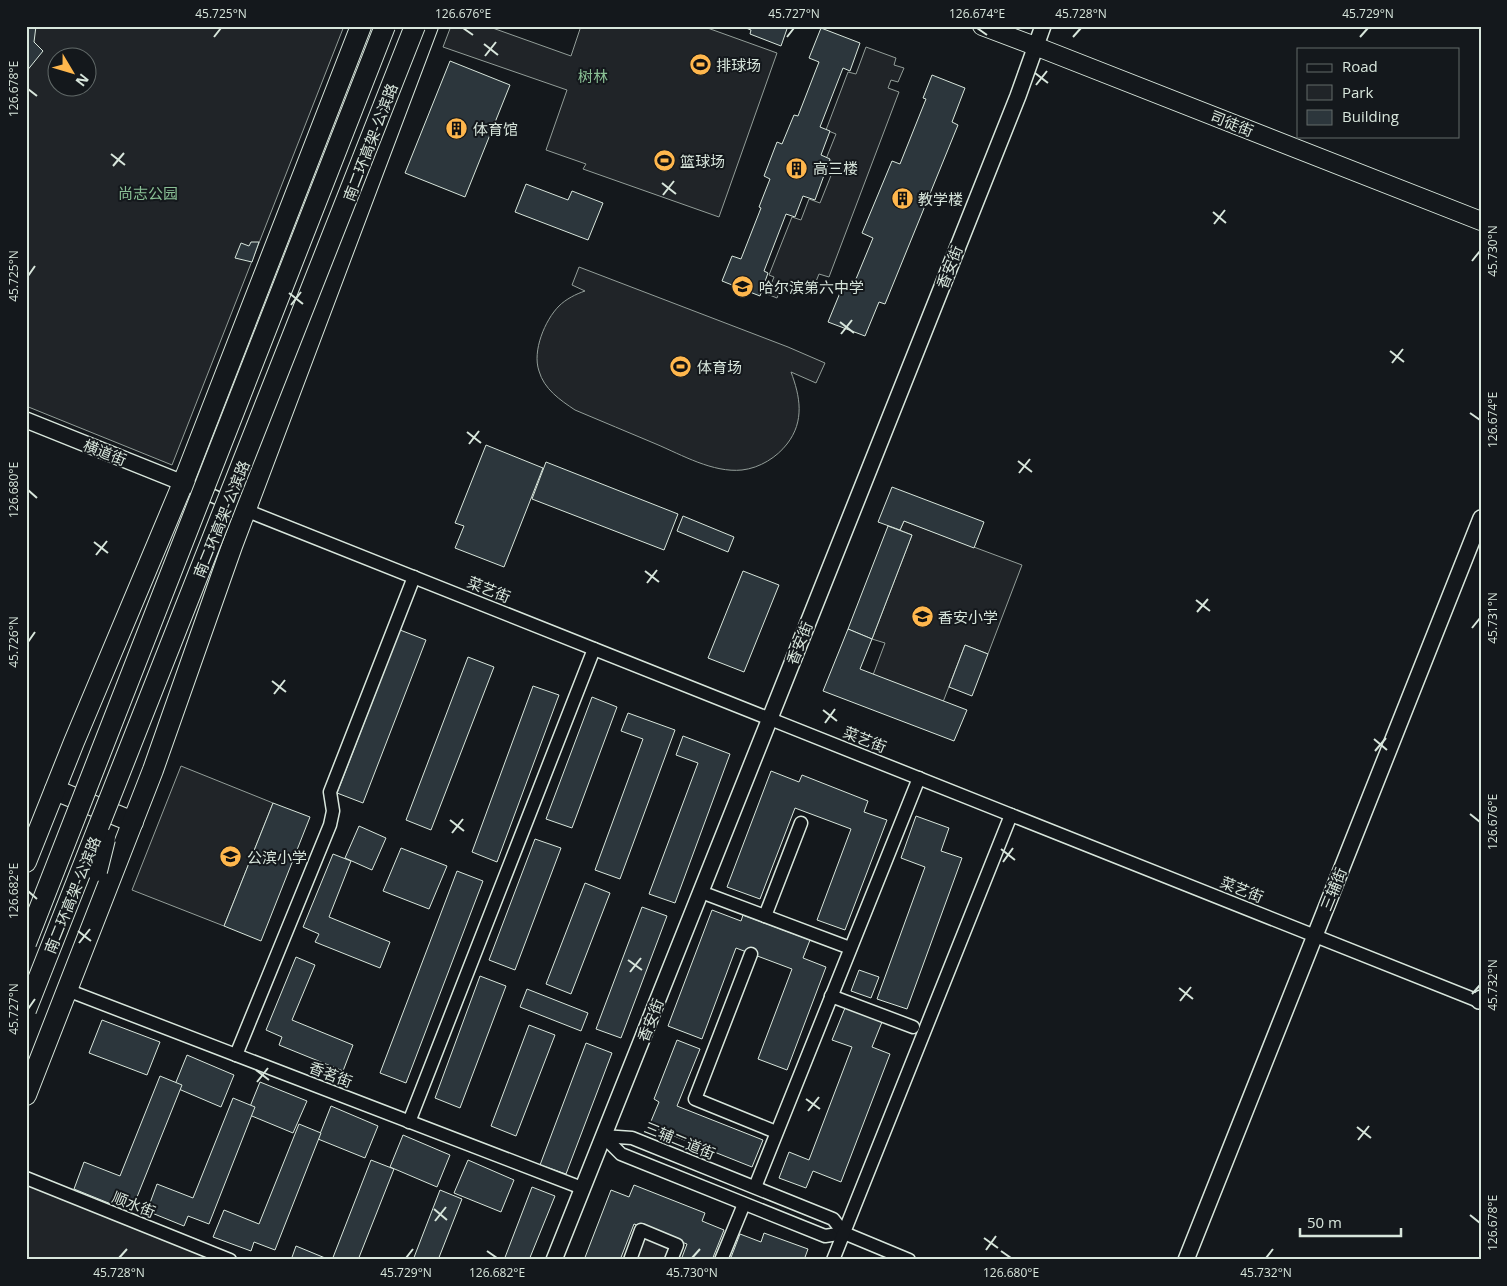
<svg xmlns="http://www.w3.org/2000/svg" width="1507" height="1286" font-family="'Open Sans','Noto Sans SC',sans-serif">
  <rect width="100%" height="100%" fill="#14181c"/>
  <g fill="#202428" stroke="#939e99" fill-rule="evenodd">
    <path d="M26,26H344L172,465L26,406ZM58,58H88V88H58Z"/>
    <polygon points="451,26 487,26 571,56 581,26 702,26 777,53 719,217 583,169 586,164 546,150 567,90 443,47"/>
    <polygon points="866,47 896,58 894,65 904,68 898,82 891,80 888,88 899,92 829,277 819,274 811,294 783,283 777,298 767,294 774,277 769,275 792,217 801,220 809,199 820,203 836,163 826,159 836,134 826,130 848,72 856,74"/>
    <path d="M579,267L788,347L825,363L816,383L791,372C800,396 805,421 787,444C777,457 760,468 742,470C713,473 682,455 656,444C629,433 602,421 575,410C560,400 544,389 539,371C532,351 545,320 559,306C566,299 576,294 585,291L572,285Z"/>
    <polygon points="904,521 1022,565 988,654 965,645 943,702 873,675 885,643 872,639 912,535 900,530"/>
    <polygon points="181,766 273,803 224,926 132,890"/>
    <polygon points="26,1181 206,1257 203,1260 26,1260"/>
    <polygon points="641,1230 677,1245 671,1260 630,1260"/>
  </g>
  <g fill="#2c363c" stroke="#d8e6dc">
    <polygon points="26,26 36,26 34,42 43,51 26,72"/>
    <polygon points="741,26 788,26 781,46 750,34 751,30"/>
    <polygon points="821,28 860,43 850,71 843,68 820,127 830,131 821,155 830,159 815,200 803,196 795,217 786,214 764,271 768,273 760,296 722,281 732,256 741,259 761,208 759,207 770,179 764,176 777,142 782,144 794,115 798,116 819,62 809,58"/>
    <polygon points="450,61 510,85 465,197 405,173"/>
    <polygon points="932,75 965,88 952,122 958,125 885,304 879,302 865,336 828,322 842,288 851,291 873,238 862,233 892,161 900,164 926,99 923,98"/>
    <polygon points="526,184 568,200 572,191 603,203 588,240 515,212"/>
    <polygon points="251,242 259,242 252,262 235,258 241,243 249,246"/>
    <polygon points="486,445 543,468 504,567 455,548 464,526 455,523"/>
    <polygon points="546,462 678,514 664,550 532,499"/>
    <polygon points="892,487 984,522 974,548 904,521 900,530 878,522"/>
    <polygon points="683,516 734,537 728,552 677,531"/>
    <polygon points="888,526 912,535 872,639 848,629"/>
    <polygon points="743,571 779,585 744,672 708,658"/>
    <polygon points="848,629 872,639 860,669 967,710 954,741 823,691"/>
    <polygon points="400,630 426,640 363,803 337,793"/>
    <polygon points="965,645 988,654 972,696 949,687"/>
    <polygon points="468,657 494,667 431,830 406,820"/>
    <polygon points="533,686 559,695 497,862 472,852"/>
    <polygon points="592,697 617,707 572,828 546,819"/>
    <polygon points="628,713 675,730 620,879 595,870 643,739 621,731"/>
    <polygon points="683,736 730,754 675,903 649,894 698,763 676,755"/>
    <polygon points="771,771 799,782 802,775 868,801 864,812 887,820 845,930 817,920 851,829 795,808 760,899 727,887"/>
    <polygon points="273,803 310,817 261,941 224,926"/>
    <polygon points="916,816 949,828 941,851 962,858 907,1009 877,999 925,867 901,858"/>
    <polygon points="359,826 386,838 372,870 345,858"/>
    <polygon points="535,839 561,848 515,970 489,960"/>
    <polygon points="401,848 447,866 429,909 383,891"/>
    <polygon points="333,854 351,861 329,917 390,942 380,968 315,942 319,934 303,927"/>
    <polygon points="457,871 483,881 406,1083 380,1073"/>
    <polygon points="585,883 610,893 571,994 546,984"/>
    <polygon points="642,907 667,916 621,1038 596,1029"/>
    <polygon points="712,910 741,921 743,915 810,940 803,958 826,967 787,1070 758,1059 792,969 736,948 702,1039 668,1026"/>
    <polygon points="296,957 315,965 292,1020 353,1045 343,1071 279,1045 282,1037 266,1030"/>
    <polygon points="859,970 879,977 871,998 851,991"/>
    <polygon points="480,976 506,986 460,1108 435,1098"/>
    <polygon points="527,989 588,1013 581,1031 520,1007"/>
    <polygon points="845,1008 882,1022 872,1047 890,1054 841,1182 813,1171 806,1188 779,1178 789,1152 809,1160 852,1047 832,1040"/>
    <polygon points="102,1020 160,1042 147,1075 89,1053"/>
    <polygon points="529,1025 555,1035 516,1136 491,1126"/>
    <polygon points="677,1040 700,1049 677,1106 763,1140 752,1167 649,1126 659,1102 654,1099"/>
    <polygon points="586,1043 612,1053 566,1174 540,1165"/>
    <polygon points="187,1055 234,1075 221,1107 174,1087"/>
    <polygon points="160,1076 182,1085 135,1202 115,1194 111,1204 74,1189 84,1162 120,1176"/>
    <polygon points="260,1082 307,1101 293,1133 247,1114"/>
    <polygon points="233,1098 255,1107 209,1224 188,1216 184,1226 147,1211 157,1184 193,1198"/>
    <polygon points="331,1106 378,1126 365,1158 318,1139"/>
    <polygon points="299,1124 321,1133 275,1250 254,1242 251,1251 213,1237 224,1210 259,1224"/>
    <polygon points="403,1135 450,1155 437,1187 390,1167"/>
    <polygon points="371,1160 394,1169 358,1260 332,1260"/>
    <polygon points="468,1160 514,1180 501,1212 454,1193"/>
    <polygon points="634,1185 705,1213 702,1221 724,1230 712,1260 681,1260 687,1244 634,1224 620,1260 584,1260 611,1190 629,1197"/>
    <polygon points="532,1187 555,1196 529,1260 504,1260"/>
    <polygon points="440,1190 462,1199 438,1260 413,1260"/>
    <polygon points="764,1233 808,1249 804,1260 730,1260 740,1234 761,1242"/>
    <polygon points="296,1246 330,1260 291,1260"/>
  </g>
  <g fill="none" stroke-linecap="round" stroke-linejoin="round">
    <defs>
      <g id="minor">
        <polyline points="183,483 245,510 1481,1002"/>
        <polyline points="709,895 850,948"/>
        <polyline points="765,916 801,823"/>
        <polyline points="751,954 695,1099 776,1132"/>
        <polyline points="67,990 582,1188"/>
        <polyline points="831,996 913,1027"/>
        <polyline points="236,1055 330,825 333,811 330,792 414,577"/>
        <polyline points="409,1122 594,649"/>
        <polyline points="603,1136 621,1154 825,1236 844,1233 909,1260"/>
        <polyline points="603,1136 632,1138 833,1219 844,1233"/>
        <polyline points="26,1178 230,1260"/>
        <polyline points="755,1187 919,778"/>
        <polyline points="630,1260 641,1230 677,1245 671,1260"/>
        <polyline points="721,1260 744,1204"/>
        <polyline points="833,1260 1011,815"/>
      </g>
      <g id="tertiary">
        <polyline points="26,420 183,483"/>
        <polyline points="1479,1001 1481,998"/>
        <polyline points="554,1260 1018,96 1043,26"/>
        <polyline points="1186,1260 1481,518"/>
      </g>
      <polyline id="secondary" points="982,26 1035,46 1481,221"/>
      <g id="trunk">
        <polyline points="55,790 133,822"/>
        <polyline points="26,862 74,742 183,483 361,26"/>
        <polyline points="26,1095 153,770 232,546 428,26"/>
      </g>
    </defs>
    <use href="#minor" stroke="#d8e6dc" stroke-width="15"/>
    <use href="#tertiary" stroke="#d8e6dc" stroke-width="18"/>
    <use href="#secondary" stroke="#d8e6dc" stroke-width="20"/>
    <use href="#trunk" stroke="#d8e6dc" stroke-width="22"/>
    <use href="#minor" stroke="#14181c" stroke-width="12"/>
    <use href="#tertiary" stroke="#14181c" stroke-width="15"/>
    <use href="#secondary" stroke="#14181c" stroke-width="18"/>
    <use href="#trunk" stroke="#14181c" stroke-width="20"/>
    <defs>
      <g id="trunk-bridge">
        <polyline points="97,871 105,839"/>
        <polyline points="26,943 385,26"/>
        <polyline points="26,1010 415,26"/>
      </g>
    </defs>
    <use href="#trunk-bridge" stroke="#d8e6dc" stroke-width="22" stroke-linecap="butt"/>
    <use href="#trunk-bridge" stroke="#14181c" stroke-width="20"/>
  </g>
  <path fill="none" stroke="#d8e6dc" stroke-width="2" d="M463,28L473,35M977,28L987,35M214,37L221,28M787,37L794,28M1073,37L1081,28M1360,37L1368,28M484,44L498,55M485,56L496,42M1035,73L1048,83M1036,85L1047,71M28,89L37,96M111,154L125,165M113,166L124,153M662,183L676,194M663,195L674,181M1213,212L1226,223M1214,224L1225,210M1472,261L1480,251M28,276L35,266M289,293L303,304M291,305L301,292M840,322L854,333M841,334L852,320M1390,351L1404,362M1392,363L1403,349M1470,413L1480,420M467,432L481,443M469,444L479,431M1018,461L1032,472M1019,473L1030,459M28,490L37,498M94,542L108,553M96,555L107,541M645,571L659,582M647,583L657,570M1196,600L1210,611M1197,612L1208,599M1472,628L1480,618M28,642L35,632M272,681L286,692M274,694L285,680M823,710L837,721M825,723L835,709M1374,739L1387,750M1375,751L1386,738M1470,814L1480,822M450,820L464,831M452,833L463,819M1001,849L1015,860M1003,862L1013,848M28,891L37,899M78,931L91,941M79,943L90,929M628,960L642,970M630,972L641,958M1179,988L1193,999M1472,994L1480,985M1180,1001L1191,987M28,1009L35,999M256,1070L269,1080M257,1082L268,1068M806,1099L820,1109M808,1111L819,1097M1357,1127L1371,1138M1358,1140L1369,1126M434,1209L447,1220M1470,1215L1480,1223M435,1221L446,1207M984,1238L998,1248M986,1250L996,1236M487,1251L497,1258M1001,1251L1011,1258M119,1258L127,1249M406,1258L413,1249M692,1258L700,1249M1266,1258L1273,1249"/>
  <defs>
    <symbol id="stadium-disc" viewBox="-11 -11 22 22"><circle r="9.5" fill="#ffb74d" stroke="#14181c"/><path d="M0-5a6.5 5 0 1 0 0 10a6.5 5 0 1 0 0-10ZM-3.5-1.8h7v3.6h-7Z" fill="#111"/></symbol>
    <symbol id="building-disc" viewBox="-11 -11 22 22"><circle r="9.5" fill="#ffb74d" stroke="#14181c"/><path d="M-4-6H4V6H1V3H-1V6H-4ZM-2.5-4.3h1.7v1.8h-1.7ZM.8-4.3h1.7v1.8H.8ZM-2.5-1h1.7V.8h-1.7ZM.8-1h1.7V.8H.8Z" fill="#111"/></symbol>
    <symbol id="school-disc" viewBox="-11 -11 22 22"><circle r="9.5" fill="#ffb74d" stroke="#14181c"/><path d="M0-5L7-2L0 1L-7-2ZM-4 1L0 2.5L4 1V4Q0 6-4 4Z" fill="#111"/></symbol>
  </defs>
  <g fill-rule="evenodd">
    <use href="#stadium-disc" x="688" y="52" width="25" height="25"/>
    <use href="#building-disc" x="444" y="116" width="25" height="25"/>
    <use href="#stadium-disc" x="652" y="148" width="25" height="25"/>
    <use href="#building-disc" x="784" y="156" width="25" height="25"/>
    <use href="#building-disc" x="890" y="186" width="25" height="25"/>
    <use href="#school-disc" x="730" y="274" width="25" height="25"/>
    <use href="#stadium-disc" x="668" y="354" width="25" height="25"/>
    <use href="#school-disc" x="910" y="604" width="25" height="25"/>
    <use href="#school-disc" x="218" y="844" width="25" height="25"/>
  </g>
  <g text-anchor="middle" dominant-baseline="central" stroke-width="4" stroke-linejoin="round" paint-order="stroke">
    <g font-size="15" fill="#d8e6dc" stroke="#14181c" text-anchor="start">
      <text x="716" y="65">排球场</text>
      <text x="473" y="129">体育馆</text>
      <text x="680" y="161">篮球场</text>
      <text x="813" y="168">高三楼</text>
      <text x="918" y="199">教学楼</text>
      <text x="759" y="287">哈尔滨第六中学</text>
      <text x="697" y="367">体育场</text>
      <text x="938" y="617">香安小学</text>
      <text x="247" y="857">公滨小学</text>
    </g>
    <g font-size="15" fill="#8ac095" stroke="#14181c">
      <text x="593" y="76">树林</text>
      <text x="148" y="193">尚志公园</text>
    </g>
    <g font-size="15" fill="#d8e6dc" stroke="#14181c">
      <text transform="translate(1232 123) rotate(22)">司徒街</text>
      <text transform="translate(370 142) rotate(-69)">南二环高架-公滨路</text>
      <text transform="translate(949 267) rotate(-68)">香安街</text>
      <text transform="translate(105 452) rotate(22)">横道街</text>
      <text transform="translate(221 519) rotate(-68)">南二环高架-公滨路</text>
      <text transform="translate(489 589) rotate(22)">菜艺街</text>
      <text transform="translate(799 643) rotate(-68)">香安街</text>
      <text transform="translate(865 739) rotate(22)">菜艺街</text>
      <text transform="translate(1242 889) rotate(22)">菜艺街</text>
      <text transform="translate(1333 889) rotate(-68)">三辅街</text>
      <text transform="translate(72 895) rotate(-68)">南二环高架-公滨路</text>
      <text transform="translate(650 1020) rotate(-68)">香安街</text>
      <text transform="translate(331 1074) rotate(21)">香茗街</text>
      <text transform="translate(680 1140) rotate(22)">三辅二道街</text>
      <text transform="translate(134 1204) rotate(22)">顺水街</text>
    </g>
  </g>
  <rect width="1507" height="1286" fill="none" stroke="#14181c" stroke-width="55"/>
  <rect x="1297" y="48" width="162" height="90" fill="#14181c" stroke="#626a69"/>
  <rect x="1307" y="64" width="25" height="8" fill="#14181c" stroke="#626a69"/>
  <text x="1342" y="72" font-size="15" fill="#d8e6dc">Road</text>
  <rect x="1307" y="85" width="25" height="15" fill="#202428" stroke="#626a69"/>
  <text x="1342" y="98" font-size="15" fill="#d8e6dc">Park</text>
  <rect x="1307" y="110" width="25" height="15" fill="#2c363c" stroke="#626a69"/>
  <text x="1342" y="122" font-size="15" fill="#d8e6dc">Building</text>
  <g transform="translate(72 72) rotate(128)"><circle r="24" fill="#14181c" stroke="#626a69"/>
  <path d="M0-4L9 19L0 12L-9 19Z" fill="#ffb74d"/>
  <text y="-8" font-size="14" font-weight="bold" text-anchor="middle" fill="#d8e6dc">N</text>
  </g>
  <path d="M1300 1228v8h101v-8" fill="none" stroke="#d8e6dc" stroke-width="2.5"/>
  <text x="1307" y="1228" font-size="15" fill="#d8e6dc" stroke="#14181c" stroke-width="4" paint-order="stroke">50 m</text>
  <rect x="28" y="28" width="1452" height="1230" fill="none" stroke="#d8e6dc" stroke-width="2"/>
  <g font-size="12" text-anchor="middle" fill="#d8e6dc">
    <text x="221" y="18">45.725°N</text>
    <text x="463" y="18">126.676°E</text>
    <text x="794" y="18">45.727°N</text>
    <text x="977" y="18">126.674°E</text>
    <text x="1081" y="18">45.728°N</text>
    <text x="1368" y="18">45.729°N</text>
    <text transform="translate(14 89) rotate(-90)" y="4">126.678°E</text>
    <text transform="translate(1493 251) rotate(-90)" y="4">45.730°N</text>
    <text transform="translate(14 276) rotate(-90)" y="4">45.725°N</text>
    <text transform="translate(1493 420) rotate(-90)" y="4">126.674°E</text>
    <text transform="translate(14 490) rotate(-90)" y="4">126.680°E</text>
    <text transform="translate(1493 618) rotate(-90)" y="4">45.731°N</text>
    <text transform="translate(14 642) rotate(-90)" y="4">45.726°N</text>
    <text transform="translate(1493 822) rotate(-90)" y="4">126.676°E</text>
    <text transform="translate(14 891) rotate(-90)" y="4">126.682°E</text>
    <text transform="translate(1493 985) rotate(-90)" y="4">45.732°N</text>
    <text transform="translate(14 1009) rotate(-90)" y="4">45.727°N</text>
    <text transform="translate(1493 1223) rotate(-90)" y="4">126.678°E</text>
    <text x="119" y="1277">45.728°N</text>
    <text x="406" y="1277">45.729°N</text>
    <text x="497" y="1277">126.682°E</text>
    <text x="692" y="1277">45.730°N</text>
    <text x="1011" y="1277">126.680°E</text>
    <text x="1266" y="1277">45.732°N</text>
  </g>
</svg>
